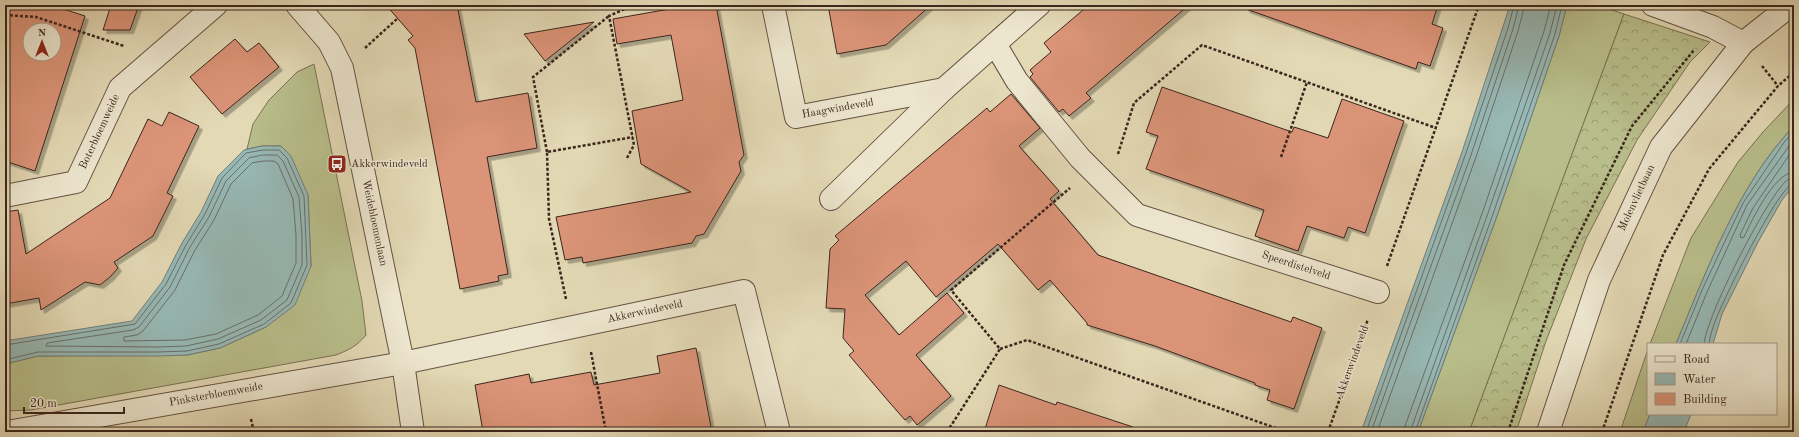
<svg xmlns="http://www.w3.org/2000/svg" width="1799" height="437" font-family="'Old Standard TT',serif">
  <defs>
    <pattern id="forest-crowns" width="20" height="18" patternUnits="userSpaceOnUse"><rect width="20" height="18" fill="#b8be8b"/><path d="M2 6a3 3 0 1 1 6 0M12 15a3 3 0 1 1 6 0" fill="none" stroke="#979a71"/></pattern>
    <filter id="shadow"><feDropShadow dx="3.5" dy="3.5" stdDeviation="0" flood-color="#0004"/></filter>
  </defs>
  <rect width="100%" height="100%" fill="#e3d9b5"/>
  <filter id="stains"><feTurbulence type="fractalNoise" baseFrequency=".005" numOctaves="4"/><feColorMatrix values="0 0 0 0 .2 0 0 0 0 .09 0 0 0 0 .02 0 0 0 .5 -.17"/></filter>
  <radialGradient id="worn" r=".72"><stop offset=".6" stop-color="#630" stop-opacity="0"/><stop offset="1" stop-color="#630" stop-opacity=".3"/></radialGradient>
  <g fill="#b8be8b" stroke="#7a7254">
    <polygon points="1567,5 1597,5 1624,14 1469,432 1418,432 1497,216 1559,36"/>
    <path d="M314,64L362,301L366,335C357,346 349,350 336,355L31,410L5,411V364L38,356L187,355L220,348L266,327L311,266L308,195L281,146H262L247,149L253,124L269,100L297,72Z"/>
    <path d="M1794,99V126C1739,183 1706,272 1676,344H1650L1691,238L1738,162L1763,132Z"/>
    <polygon points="1648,349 1648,414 1650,414 1643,432 1620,432"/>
  </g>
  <polygon fill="url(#forest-crowns)" stroke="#7a7254" points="1624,14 1710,42 1690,62 1637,140 1586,239 1546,341 1516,432 1469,432"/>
  <g fill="#97b9b6" stroke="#727e79">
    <polygon points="1510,5 1567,5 1559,36 1497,216 1418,432 1361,432 1462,152"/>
    <path d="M1794,126V185L1782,200L1758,242L1722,314L1713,344H1676C1706,272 1739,183 1794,126Z"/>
    <polygon points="262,146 281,146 291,156 308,195 311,266 295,305 266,327 220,348 187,355 158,356 38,356 5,364 5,341 132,321 162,282 182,243 201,212 218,176 244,150"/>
    <polygon points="1650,414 1691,414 1684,432 1643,432"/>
  </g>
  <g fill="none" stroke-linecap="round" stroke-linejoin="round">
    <g stroke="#696f6a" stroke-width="1">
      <path d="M1794,148L1753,208L1740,235L1741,238L1744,237C1752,220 1774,173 1794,172"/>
      <polygon points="263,155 277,155 283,161 299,197 302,235 302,265 287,300 261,320 218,339 186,346 158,347 46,346 47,343 133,330 139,327 170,287 190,247 209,217 226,181 249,158"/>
      <polygon points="264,161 274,161 278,164 293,199 296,235 296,263 282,296 258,315 216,334 185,340 124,341 124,337 137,335 143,331 175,290 195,250 214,220 231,184 252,163"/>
      <polyline points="1680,344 1702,290 1743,203 1785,141 1794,132"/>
      <polyline points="1686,344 1707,292 1747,205 1794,139"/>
      <path d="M1704,344C1706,317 1765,201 1786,181C1788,179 1791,178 1794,178"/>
      <path d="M1709,344C1710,334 1715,321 1719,312C1727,293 1779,185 1794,183"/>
      <polyline points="5,345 135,324 166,284 186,245 205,214 222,178 246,153 263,150 279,150 287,158 304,196 307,265 291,303 264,324 219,344 187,351 158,352 38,352 5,360"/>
      <polyline points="1366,432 1466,153 1508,28 1514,5"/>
      <polyline points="1371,432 1471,155 1513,29 1519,5"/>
      <polyline points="1377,432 1476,157 1518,31 1525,5"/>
      <polyline points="1404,432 1405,426 1483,211 1544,31 1551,5"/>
      <polyline points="1410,432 1488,213 1550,33 1557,5"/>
      <polyline points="1415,432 1493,214 1555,34 1562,5"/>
    </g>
  </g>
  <g fill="#db9478" stroke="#3b251d" fill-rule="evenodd" filter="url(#shadow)">
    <path d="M5,5H51L85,16L35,171L5,161ZM30,30H54V54H30Z"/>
    <polygon points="111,5 139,5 130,30 103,30"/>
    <polygon points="386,5 457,5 476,102 528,93 537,148 487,157 508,274 498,276 499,281 460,289 415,48 408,40 413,36"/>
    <polygon points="692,5 716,5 744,155 739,162 741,171 704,234 696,236 692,243 583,263 582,257 565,260 556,217 691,192 641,164 632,111 683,100 671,35 617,44 613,19"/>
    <polygon points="828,5 931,5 886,45 837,54"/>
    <polygon points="1089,5 1189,5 1086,93 1091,98 1069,116 1063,109 1059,112 1030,77 1033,74 1030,70 1051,52 1044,43"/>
    <polygon points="1247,5 1438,5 1432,24 1443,28 1430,66 1418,62 1416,69 1246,9"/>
    <polygon points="594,22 545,61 524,34"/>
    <polygon points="235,39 247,52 259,43 279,67 222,114 190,77"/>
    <polygon points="1162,87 1292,132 1294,127 1328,138 1342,99 1404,121 1365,233 1348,227 1344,238 1307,226 1298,251 1255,236 1264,210 1146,169 1158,136 1146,132"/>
    <polygon points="1011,94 1040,128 1019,146 1059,191 1050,199 1098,255 1291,322 1293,317 1322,328 1294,409 1267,400 1270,390 1255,385 1255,383 1155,346 1087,325 1087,323 1050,280 1038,290 998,244 936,297 906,261 865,295 899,335 947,293 964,313 916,355 951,396 917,425 910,416 905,420 890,403 849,355 854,351 843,338 845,309 826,308 830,249 839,240 835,236 987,108 990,112"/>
    <polygon points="169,112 199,126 167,193 173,196 153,236 114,262 118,268 110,277 100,285 85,282 41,310 39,298 5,304 5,212 18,210 26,254 110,198 148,119 162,126"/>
    <polygon points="696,348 712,432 483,432 475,385 529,374 531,383 591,372 594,385 660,373 657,356"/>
    <polygon points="999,385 1056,405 1057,402 1133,427 1132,432 984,432"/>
  </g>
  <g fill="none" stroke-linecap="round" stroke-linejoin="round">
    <defs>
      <g id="minor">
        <polyline points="773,5 796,117 944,89"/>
        <polyline points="1653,5 1713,27 1743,43"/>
        <polyline points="995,44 1017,81 1080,158 1137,215 1378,292"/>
        <polyline points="5,196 76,182 120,88 216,5"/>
        <polyline points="831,199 944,89 1039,5"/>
        <polyline points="7,432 403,363 744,291 779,432"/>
      </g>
      <g id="tertiary">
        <polyline points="297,5 329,42 342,68 403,363 413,432"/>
        <polyline points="1548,432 1599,280 1661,147 1743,43 1791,5"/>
      </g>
    </defs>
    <use href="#minor" stroke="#655243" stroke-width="24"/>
    <use href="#tertiary" stroke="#655243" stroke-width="24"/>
    <g stroke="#3b251d" stroke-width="2.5" stroke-dasharray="3 2" stroke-linecap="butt">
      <polyline points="5,15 36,17 124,46"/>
      <polyline points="365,48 398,18"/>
      <polyline points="1762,66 1778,86"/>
      <polyline points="547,152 533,77 609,16"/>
      <polyline points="1118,154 1134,103 1202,45 1436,128"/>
      <polyline points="1281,157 1307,82"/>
      <polyline points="627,158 634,145 609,16 634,5"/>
      <polyline points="1387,266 1479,5"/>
      <polyline points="566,299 549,219 547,152 633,137"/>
      <polyline points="1000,349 1027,340 1287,432"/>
      <polyline points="591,352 606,432"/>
      <polyline points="251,419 254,432"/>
      <polyline points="947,432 1000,349 951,290 1070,188"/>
      <polyline points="1328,432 1368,319"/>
      <polyline points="1508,432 1564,265 1632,126 1694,50"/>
      <polyline points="1602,432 1663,255 1709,169 1778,86 1794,72"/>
    </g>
    <use href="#minor" stroke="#ede6cf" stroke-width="22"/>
    <use href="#tertiary" stroke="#ede6cf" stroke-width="22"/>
  </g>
  <defs>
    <symbol id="bus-square" viewBox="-11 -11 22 22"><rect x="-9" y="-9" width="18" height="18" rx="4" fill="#8f2418" stroke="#ede6cf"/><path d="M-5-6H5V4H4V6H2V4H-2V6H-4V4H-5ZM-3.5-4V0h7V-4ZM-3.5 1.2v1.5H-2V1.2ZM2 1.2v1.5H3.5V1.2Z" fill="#fff"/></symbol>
  </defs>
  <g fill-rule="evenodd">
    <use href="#bus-square" x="326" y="153" width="22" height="22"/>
  </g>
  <g text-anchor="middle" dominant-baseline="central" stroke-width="3" stroke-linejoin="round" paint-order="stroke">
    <g font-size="11" fill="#3b251d" stroke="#ede6cf">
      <text transform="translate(838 109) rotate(-10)">Haagwindeveld</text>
      <text transform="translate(100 132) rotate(-65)">Boterbloemweide</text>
      <text transform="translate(1637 198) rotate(-65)">Molenvlietbaan</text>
      <text transform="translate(374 223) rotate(78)">Weidebloemenlaan</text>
      <text transform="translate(1296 266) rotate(18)">Speerdistelveld</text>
      <text transform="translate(645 312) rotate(-12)">Akkerwindeveld</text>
      <text transform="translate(1353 362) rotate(-70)">Akkerwindeveld</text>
      <text transform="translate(216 395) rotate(-10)">Pinksterbloemweide</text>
    </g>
    <g font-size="11" fill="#3b251d" stroke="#ede6cf" text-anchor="start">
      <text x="351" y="164">Akkerwindeveld</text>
    </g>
  </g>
  <rect width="1799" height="437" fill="none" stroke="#e3d9b5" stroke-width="20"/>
  <rect x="6" y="6" width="1787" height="425" fill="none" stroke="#3b251d" stroke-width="2"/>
  <rect x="10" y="10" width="1779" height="417" fill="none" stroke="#3b251d"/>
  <rect x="1647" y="343" width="130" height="72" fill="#ede6cf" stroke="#a69988"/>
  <rect x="1655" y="356" width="20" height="6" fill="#ede6cf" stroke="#a69988"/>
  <text x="1683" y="363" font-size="12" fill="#3b251d">Road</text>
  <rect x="1655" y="373" width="20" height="12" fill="#97b9b6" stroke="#a69988"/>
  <text x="1683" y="383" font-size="12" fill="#3b251d">Water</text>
  <rect x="1655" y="393" width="20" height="12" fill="#db9478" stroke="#a69988"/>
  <text x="1683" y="403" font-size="12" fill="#3b251d">Building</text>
  <g transform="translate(42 42)"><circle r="19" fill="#ede6cf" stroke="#a69988"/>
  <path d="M0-3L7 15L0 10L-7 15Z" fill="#8f2418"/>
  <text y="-6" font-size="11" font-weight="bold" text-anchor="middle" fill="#3b251d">N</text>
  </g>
  <path d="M24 407v6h100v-6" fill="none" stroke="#3b251d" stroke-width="2"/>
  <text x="30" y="407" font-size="12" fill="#3b251d" stroke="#ede6cf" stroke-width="3" paint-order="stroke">20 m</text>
  <rect width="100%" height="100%" filter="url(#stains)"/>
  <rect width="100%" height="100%" fill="url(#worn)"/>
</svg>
